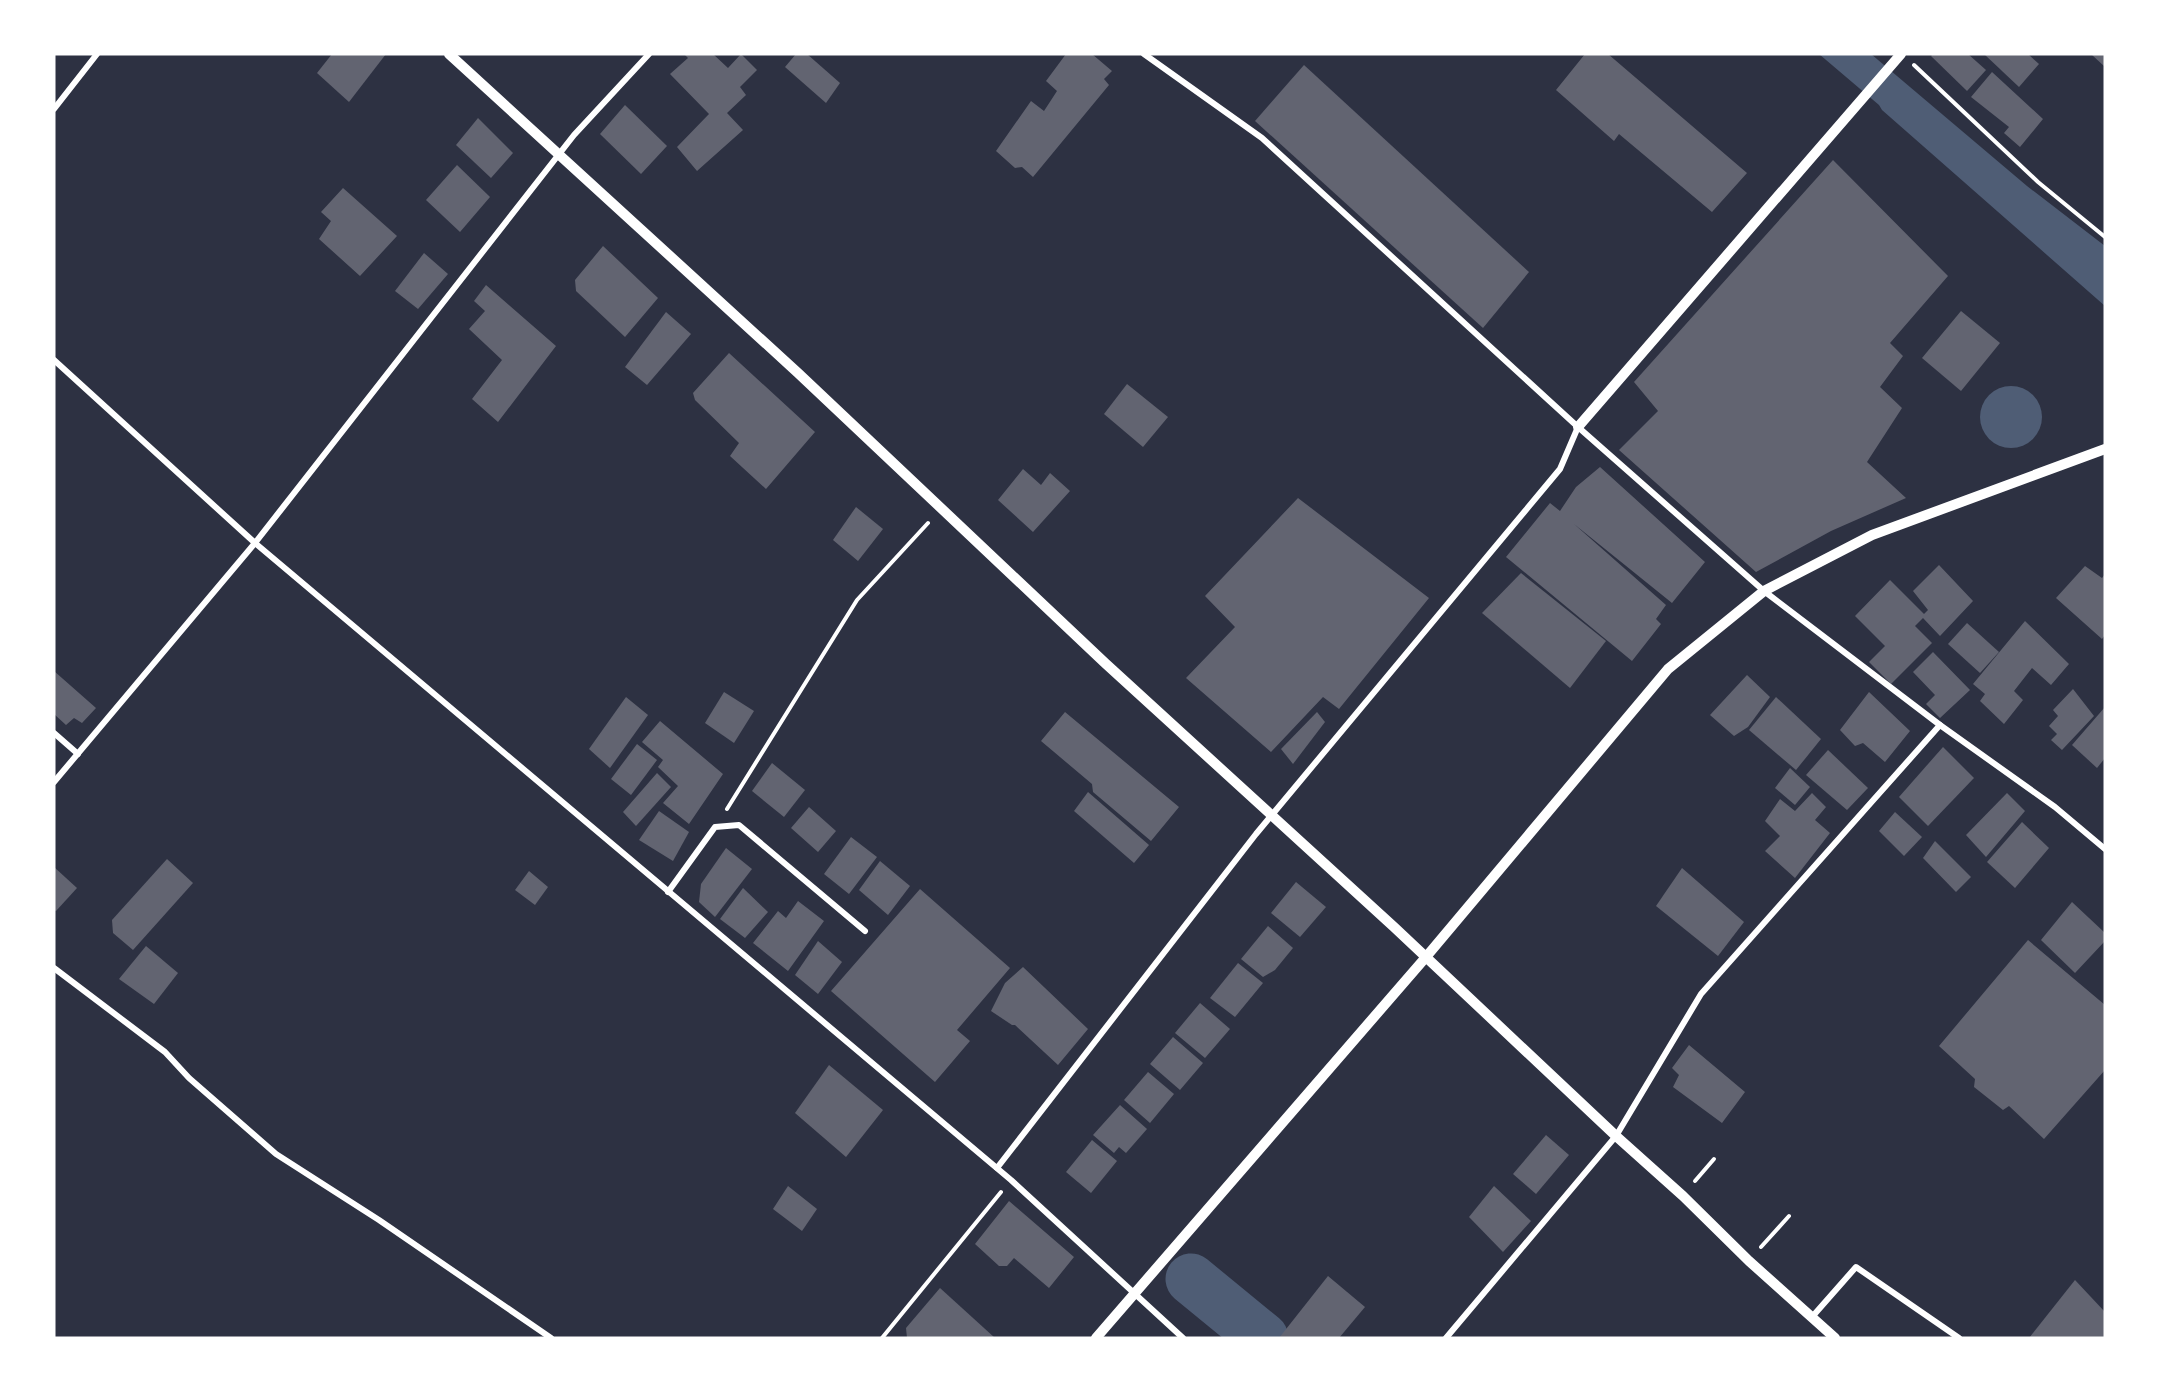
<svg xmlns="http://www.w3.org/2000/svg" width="2159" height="1392" font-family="'Exo 2',sans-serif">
  <rect width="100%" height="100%" fill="#2d3142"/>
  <g fill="#4f5d75">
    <polygon points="1819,54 1871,54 2027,186 2105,246 2105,306 1882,110 1879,105"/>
    <circle cx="2011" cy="417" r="31"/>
  </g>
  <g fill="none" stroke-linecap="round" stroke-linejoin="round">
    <polyline stroke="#4f5d75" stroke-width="51" points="1191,1279 1263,1338"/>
  </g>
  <g fill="#626471">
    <polygon points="332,54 386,54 349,102 317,73"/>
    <polygon points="684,54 713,54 728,68 741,54 757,70 740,87 746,95 727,113 743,130 697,171 677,147 709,114 670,74 688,58"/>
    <polygon points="796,54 807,54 840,83 826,103 785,67"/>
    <polygon points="1066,54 1092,54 1112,71 1104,79 1109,85 1033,177 1022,167 1015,168 996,151 1031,101 1044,111 1057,91 1046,81"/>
    <polygon points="1585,54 1608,54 1747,173 1712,212 1619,134 1614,141 1556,90"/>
    <polygon points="1933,54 1968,54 1986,70 1967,91 1931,56"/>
    <polygon points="1984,54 2028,54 2039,64 2019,87"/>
    <polygon points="2091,54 2105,54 2105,67"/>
    <polygon points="1304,65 1529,272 1483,328 1255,121"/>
    <polygon points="1992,72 2043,119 2020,147 2004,133 2009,127 1971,97"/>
    <polygon points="625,105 667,146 641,174 600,134"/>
    <polygon points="478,118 513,153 491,178 456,145"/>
    <polygon points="1833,160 1948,276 1890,343 1903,356 1880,387 1902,408 1867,462 1906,498 1831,531 1756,572 1619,450 1658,411 1634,382"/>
    <polygon points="457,165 490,197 460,232 426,200"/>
    <polygon points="343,188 397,236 360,276 319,239 331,221 321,212"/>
    <polygon points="603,246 658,298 625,337 576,291 575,280"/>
    <polygon points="424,253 448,274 418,309 395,291"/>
    <polygon points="486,285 556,346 498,422 472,399 502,360 469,329 485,311 474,301"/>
    <polygon points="1961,311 2000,343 1961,391 1922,358"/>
    <polygon points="666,312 691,334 647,385 625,367"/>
    <polygon points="729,353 815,432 766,489 730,456 739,443 695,400 693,393"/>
    <polygon points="1127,384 1168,417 1143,447 1104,414"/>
    <polygon points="1600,467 1705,562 1672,603 1574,524 1666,605 1656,619 1661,624 1632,661 1506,557 1550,503 1560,511 1576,487"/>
    <polygon points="1023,469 1041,485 1050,473 1070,491 1033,532 998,500"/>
    <polygon points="1298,498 1429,598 1339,709 1323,697 1271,752 1186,678 1235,627 1205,596"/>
    <polygon points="856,507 883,529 858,561 833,540"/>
    <polygon points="1939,565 1973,601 1940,636 1923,618 1915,626 1932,643 1891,684 1869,662 1885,646 1855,616 1890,580 1924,614 1928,610 1913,591"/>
    <polygon points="2085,566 2102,578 2105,574 2105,635 2102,639 2056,598"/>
    <polygon points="1521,573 1606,641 1570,688 1482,613"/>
    <polygon points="2025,621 2069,664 2051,685 2032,668 2014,691 2023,700 2004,724 1980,701 1985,694 1973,684"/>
    <polygon points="1967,623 1999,652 1980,673 1948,644"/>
    <polygon points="1933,652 1970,690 1940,718 1926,704 1935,695 1913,672"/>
    <polygon points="54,671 96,708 82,723 74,718 66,725 54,714"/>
    <polygon points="1747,675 1770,697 1748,727 1734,736 1710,715"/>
    <polygon points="2073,689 2094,716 2062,750 2051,740 2057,734 2049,726 2058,716 2053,710"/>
    <polygon points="724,692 754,711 734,743 705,723"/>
    <polygon points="1869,692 1910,731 1885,762 1863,743 1855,746 1840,730"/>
    <polygon points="626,697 648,715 610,768 589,749"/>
    <polygon points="1776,697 1821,739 1796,770 1749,730"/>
    <polygon points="2105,707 2105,758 2097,768 2072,745"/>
    <polygon points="1065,712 1179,807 1151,841 1093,792 1092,784 1041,741"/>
    <polygon points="1317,712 1325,722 1293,764 1281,749"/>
    <polygon points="660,721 723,774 689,824 663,803 678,786 658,767 663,760 642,742"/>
    <polygon points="637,744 657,760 631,795 611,779"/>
    <polygon points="1943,747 1974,778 1928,826 1899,797"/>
    <polygon points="1828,750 1868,788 1847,810 1806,775"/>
    <polygon points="772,763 805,790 784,817 752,791"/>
    <polygon points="1790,768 1810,787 1795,805 1775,788"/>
    <polygon points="657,773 671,787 636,826 623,812"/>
    <polygon points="1088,792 1149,845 1134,863 1074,811"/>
    <polygon points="1812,793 1826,807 1815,820 1830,833 1795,878 1765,851 1780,836 1765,821 1780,799 1795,811"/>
    <polygon points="2007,793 2025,811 1986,857 1966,835"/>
    <polygon points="809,807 836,831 818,852 791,828"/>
    <polygon points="659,811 689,832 673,861 639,840"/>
    <polygon points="1895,812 1922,837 1904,856 1879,831"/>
    <polygon points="2022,822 2049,848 2015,888 1987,862"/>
    <polygon points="851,837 877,857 849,894 824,874"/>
    <polygon points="1935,841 1971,877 1956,892 1923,858"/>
    <polygon points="726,848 752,869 715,917 699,902 701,884"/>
    <polygon points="167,859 193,883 133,950 113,933 112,920"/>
    <polygon points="880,861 910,886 888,915 859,890"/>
    <polygon points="54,867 77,888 56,911 54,910"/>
    <polygon points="1682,868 1744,922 1718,956 1656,906"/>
    <polygon points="529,871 548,887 535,905 515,890"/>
    <polygon points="1296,882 1326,907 1300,937 1271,913"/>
    <polygon points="743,888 768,912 745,938 720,919"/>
    <polygon points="920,889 1010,968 957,1030 970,1041 935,1082 831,991"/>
    <polygon points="798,901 824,921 788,971 753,943 778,911 786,918"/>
    <polygon points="2072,902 2105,933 2105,941 2075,973 2041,940"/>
    <polygon points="1268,926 1293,948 1275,970 1263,977 1241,959"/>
    <polygon points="2028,940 2105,1005 2105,1070 2044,1139 2009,1106 2003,1110 1974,1087 1975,1079 1939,1046"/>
    <polygon points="818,941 842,962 818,994 795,975"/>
    <polygon points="146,946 178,973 154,1004 119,979"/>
    <polygon points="1238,963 1263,983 1235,1017 1210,998"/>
    <polygon points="1023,967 1088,1029 1058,1065 1015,1025 1012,1025 991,1011 1005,983"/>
    <polygon points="1200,1003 1230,1029 1205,1058 1175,1033"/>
    <polygon points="1173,1037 1203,1063 1180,1090 1150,1064"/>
    <polygon points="1689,1045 1745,1092 1722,1123 1673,1087 1679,1075 1672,1068"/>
    <polygon points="829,1065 883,1110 846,1157 795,1113"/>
    <polygon points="1148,1072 1174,1094 1150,1123 1124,1100"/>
    <polygon points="1120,1105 1147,1129 1126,1153 1119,1147 1114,1153 1093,1135"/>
    <polygon points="1546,1135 1569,1155 1536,1194 1513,1174"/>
    <polygon points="1092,1140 1117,1161 1091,1193 1066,1172"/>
    <polygon points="788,1186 817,1209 802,1231 773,1209"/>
    <polygon points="1494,1186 1531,1221 1503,1252 1469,1217"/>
    <polygon points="1009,1201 1074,1257 1049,1288 1014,1258 1007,1266 999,1266 975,1244"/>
    <polygon points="1328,1276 1365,1307 1339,1338 1279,1338"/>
    <polygon points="2075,1280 2105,1312 2105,1338 2029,1338"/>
    <polygon points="940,1288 995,1338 907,1338 906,1328"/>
  </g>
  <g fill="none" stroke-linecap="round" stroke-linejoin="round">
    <g stroke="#fff" stroke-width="4">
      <polyline points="1914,65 2038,182 2105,237"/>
      <polyline points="727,809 857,600 928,523"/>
      <polyline points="1695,1181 1714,1159"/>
      <polyline points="1761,1247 1789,1216"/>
      <polyline points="882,1338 1001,1192"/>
    </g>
    <g stroke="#fff" stroke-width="6">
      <polyline points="1144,54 1262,138 1578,427 1764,591 1940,725 2055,807 2105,849"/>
      <polyline points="54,109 97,54"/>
      <polyline points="54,360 255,543 1011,1180 1183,1338"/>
      <polyline points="54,733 78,754"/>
      <polyline points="54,782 255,543 574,135 649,54"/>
      <polyline points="668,892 715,827 739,825 865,931"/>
      <polyline points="54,968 165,1052 189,1078 276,1154 379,1220 551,1338"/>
      <polyline points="997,1168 1256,834 1560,469 1578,427"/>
      <polyline points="1812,1317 1856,1267 1959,1338"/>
      <polyline points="1446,1338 1616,1136 1701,994 1940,725"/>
    </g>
    <g stroke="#fff" stroke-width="10">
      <polyline points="449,54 798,373 1105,663 1394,927 1616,1136 1683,1196 1749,1261 1835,1338"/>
      <polyline points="1578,427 1901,54"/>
      <polyline points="1096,1338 1426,957 1668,669 1764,591 1872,535 2105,449"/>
    </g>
  </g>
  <rect width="2159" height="1392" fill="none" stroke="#ffffff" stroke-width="111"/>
</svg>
